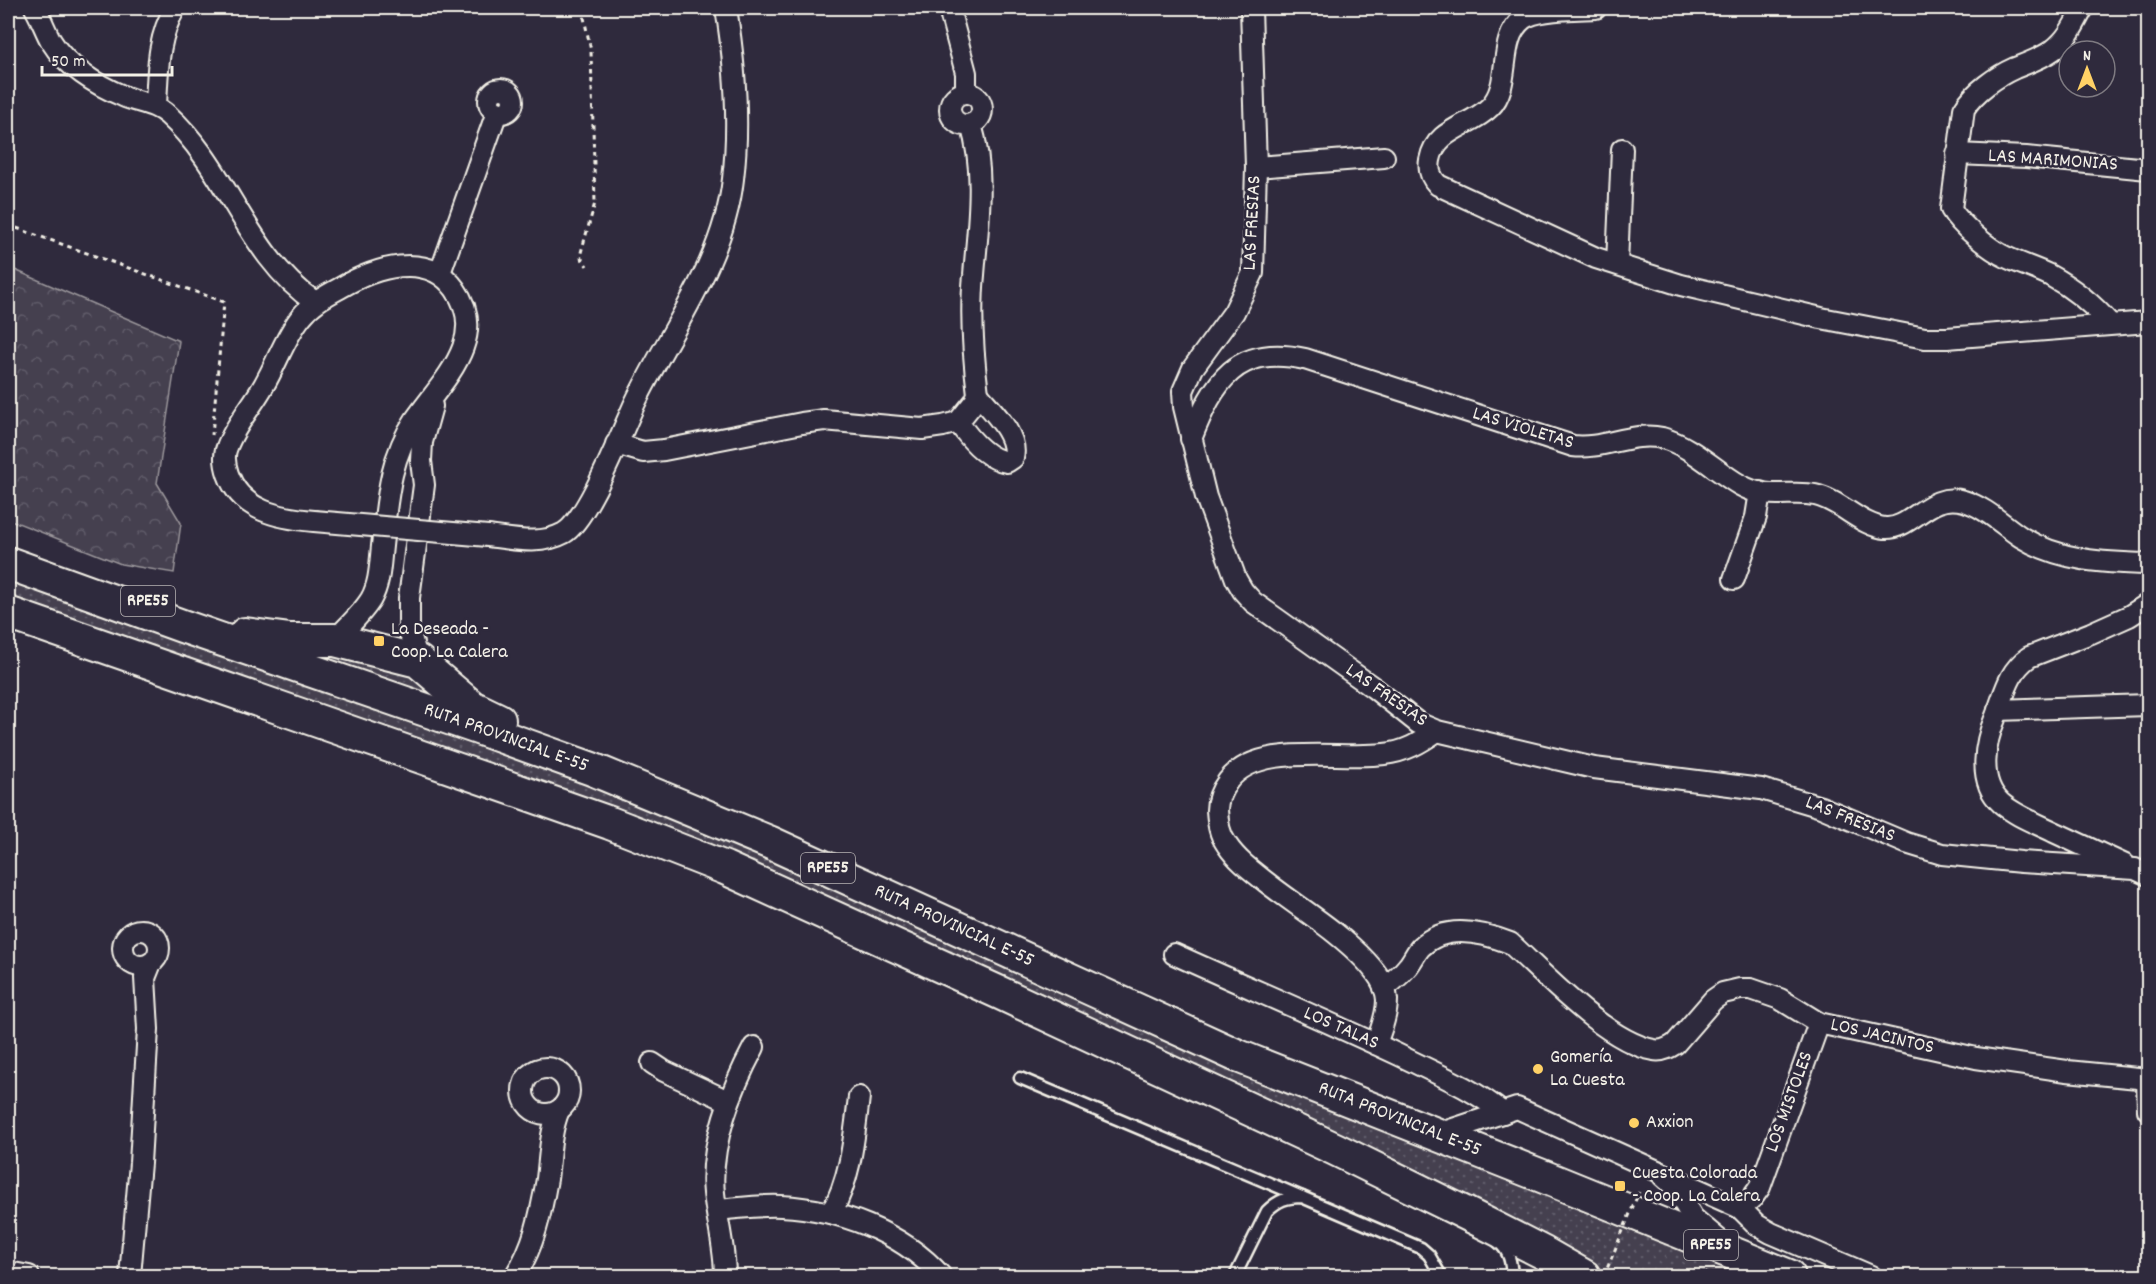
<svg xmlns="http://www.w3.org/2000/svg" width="2156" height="1284" font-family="Dekko,sans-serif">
  <defs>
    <pattern id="grass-dots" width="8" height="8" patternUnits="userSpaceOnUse" patternTransform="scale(1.5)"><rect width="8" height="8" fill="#454050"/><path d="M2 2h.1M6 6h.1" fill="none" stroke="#605c69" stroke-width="1.8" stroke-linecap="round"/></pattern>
    <pattern id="forest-crowns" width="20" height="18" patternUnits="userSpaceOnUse" patternTransform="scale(1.5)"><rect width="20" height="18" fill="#454050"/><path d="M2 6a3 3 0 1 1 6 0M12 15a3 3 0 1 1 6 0" fill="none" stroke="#605c69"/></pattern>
  </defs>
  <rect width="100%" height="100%" fill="#2f2a3d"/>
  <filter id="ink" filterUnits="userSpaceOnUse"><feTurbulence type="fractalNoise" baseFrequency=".0167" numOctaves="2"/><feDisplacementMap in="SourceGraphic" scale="12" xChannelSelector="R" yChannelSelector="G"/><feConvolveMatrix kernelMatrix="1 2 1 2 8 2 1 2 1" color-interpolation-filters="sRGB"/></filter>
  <g filter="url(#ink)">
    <g fill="url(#grass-dots)" stroke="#9c989c" stroke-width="1.5">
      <polygon points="8,572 479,738 1763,1276 1606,1276 1591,1267 972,968 8,603"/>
      <polygon points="306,650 412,671 446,703 308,655"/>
    </g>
    <polygon fill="url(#forest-crowns)" stroke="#9c989c" stroke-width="1.5" points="8,267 179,341 157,483 181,523 174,573 121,564 8,519"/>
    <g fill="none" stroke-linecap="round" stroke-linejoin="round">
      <defs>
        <g id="service">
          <polyline points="1020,1078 1302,1197"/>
          <path d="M1498,1242C1510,1252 1511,1262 1512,1276"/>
          <path d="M1235,1276L1267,1211C1278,1200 1287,1197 1302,1197L1421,1248L1429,1255L1441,1276"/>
        </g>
        <g id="minor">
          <path d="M35,8C41,18 45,30 51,41C66,66 96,85 123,96C139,103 155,103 168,115C229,170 246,255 315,302"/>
          <polyline points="1251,8 1256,167 1253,273 1234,312 1193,368 1183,391 1184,407 1206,497 1236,579 1243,591 1253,602 1374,688 1418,723 1437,731 1594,768 1761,789 1821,807 1906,843 1942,854 2021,862 2135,869 2148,875"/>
          <path d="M1596,8C1577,9 1537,8 1523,19C1496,40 1513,84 1490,107C1470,127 1436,128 1430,160C1428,171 1431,178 1438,185L1596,258L1681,285L1821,318L1925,338H1947L2148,322"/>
          <path d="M2083,8C2075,23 2068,39 2053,50C2042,58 2028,63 2015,68C1997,76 1974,92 1964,109L1951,209C1960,225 1989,249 2006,257C2020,264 2035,268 2049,275C2073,288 2092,303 2110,324"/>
          <polyline points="951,16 966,73 966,93"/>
          <circle cx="501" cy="101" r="12"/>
          <circle cx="966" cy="109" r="16"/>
          <path d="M156,105C158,70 157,39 175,8"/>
          <polyline points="1957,154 2026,157 2148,169"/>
          <polyline points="1256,167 1384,157"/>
          <polyline points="1617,264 1622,149"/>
          <polyline points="440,273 497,112"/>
          <path d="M958,422C969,438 986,459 1007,462L1013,458C1019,435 991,410 978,394"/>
          <path d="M1191,439C1214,381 1236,344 1305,359L1573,446C1602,450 1633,431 1662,438C1692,446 1714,470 1740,485C1768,501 1789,490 1815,495C1840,500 1861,526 1885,528C1912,530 1929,491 1964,501C1985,507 2003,525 2021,537C2060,561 2105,563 2148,564"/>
          <path d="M616,444L643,452L664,450L802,423L824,420L922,429L943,426L958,422L975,401L978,394C973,354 970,314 974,275C978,223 986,175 971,124"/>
          <path d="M314,521C279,518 241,511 228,474C225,465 223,456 227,447C235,425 253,405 264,385C277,363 285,337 301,317C312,303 325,296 340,288C374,268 427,250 455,289C490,338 442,381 415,420C389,459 387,502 382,546C380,564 380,583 371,599C362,614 347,627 335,640"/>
          <path d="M488,536C513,539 540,546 564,533C588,519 622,431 635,403C670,330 724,262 733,179C740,122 735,64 726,8"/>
          <polyline points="1734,579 1756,517 1760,492"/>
          <polyline points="418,661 409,630 409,598 424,485 421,461 422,442 432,406"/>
          <polyline points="1998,710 2148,705"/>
          <path d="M2125,865C2101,854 2078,843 2054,832C2036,823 2016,816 2001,803C1977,781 1985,742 1996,716C2005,693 2008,672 2029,657L2091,633L2129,616L2148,604"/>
          <circle cx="141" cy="948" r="18"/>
          <path d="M1174,954C1249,988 1325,1020 1399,1055C1435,1073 1472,1088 1503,1113"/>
          <path d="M1384,988C1393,981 1401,975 1408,966C1413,960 1416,952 1421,947C1445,923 1482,932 1510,943C1545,975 1607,1042 1654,1050C1662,1052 1669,1048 1675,1044L1713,1000L1723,993L1740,989H1751L1780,999L1819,1023L1976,1058L2067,1071L2148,1079"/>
          <path d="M1376,1044C1381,1030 1387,1015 1387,1000C1386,984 1376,972 1366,961C1337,930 1299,908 1266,882C1252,871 1237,860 1227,845C1219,834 1218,823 1217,810C1217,800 1222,789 1228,781C1258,741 1338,760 1384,754C1405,752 1420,743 1437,731"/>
          <polyline points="652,1063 664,1071 728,1101"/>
          <circle cx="546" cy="1091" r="23"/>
          <polyline points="2147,1080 2148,1110"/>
          <polyline points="1438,1134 1517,1108 1740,1208 1757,1225 1771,1233 1871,1276"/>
          <polyline points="1663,1176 1673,1185 1693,1218 1718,1239"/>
          <polyline points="1740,1208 1753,1197 1760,1187 1819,1023"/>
          <path d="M717,1210C739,1208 760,1205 781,1206C839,1209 902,1232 941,1276"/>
          <path d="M831,1213C851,1178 854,1138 859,1097"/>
          <polyline points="8,1272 29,1276"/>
          <polyline points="130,1276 140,1163 148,1029 145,978 151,963"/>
          <path d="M515,1276C534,1247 541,1213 547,1179C550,1155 550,1132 559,1110"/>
          <path d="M725,1276C725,1248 717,1221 714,1193C709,1145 732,1088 754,1047"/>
        </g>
        <g id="primary">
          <path id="s1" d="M8,563L182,626L478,728L592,769L771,843L1238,1056L1547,1178L1789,1276"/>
          <polyline points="8,613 519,791 610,823 725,868 998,992 1335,1149 1475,1218 1544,1253 1584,1276"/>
          <polyline points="245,634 290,640 335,640 418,661 472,707 499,720"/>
        </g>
      </defs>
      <use href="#service" stroke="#f4f1e8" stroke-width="15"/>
      <use href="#minor" stroke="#f4f1e8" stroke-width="24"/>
      <use href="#primary" stroke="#f4f1e8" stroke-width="36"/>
      <g stroke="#f4f1e8" stroke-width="3" stroke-dasharray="4.5 4.5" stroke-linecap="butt">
        <polyline points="582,8 591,51 595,203 580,256 587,266"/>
        <polyline points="8,225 224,302 212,435"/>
        <polyline points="1695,1276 1699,1272 1718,1275"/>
      </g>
      <use href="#service" stroke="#2f2a3d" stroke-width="10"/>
      <use href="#minor" stroke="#2f2a3d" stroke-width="20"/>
      <use href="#primary" stroke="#2f2a3d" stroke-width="32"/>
      <defs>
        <polyline id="minor-bridge" points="314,521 488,536"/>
      </defs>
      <use href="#minor-bridge" stroke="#f4f1e8" stroke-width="24" stroke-linecap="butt"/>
      <polyline stroke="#f4f1e8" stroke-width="3" stroke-dasharray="4.5 4.5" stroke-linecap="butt" points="1604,1276 1639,1192"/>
      <use href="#minor-bridge" stroke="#2f2a3d" stroke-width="20"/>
    </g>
  </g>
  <g fill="#ffd166" stroke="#2f2a3d" stroke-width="2">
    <rect x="373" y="635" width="12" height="12" rx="3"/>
    <circle cx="1538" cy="1069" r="6"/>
    <circle cx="1634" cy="1123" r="6"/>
    <rect x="1614" y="1180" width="12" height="12" rx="3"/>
  </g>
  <g text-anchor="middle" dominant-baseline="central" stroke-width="5" stroke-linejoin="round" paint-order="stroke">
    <g fill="#2f2a3d" stroke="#b9b5b5" stroke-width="1.5">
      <rect x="121" y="586" width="54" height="30" rx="4.5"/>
      <rect x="801" y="853" width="54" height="30" rx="4.5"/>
      <rect x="1684" y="1230" width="54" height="30" rx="4.5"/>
    </g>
    <g font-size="18" font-weight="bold" fill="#f4f1e8">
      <text x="148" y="601">RPE55</text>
      <text x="828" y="868">RPE55</text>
      <text x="1711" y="1245">RPE55</text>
    </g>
    <g font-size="20" fill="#f4f1e8" stroke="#2f2a3d">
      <text transform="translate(2053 161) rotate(4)">LAS MARIMONIAS</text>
      <text transform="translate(1253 223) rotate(-87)">LAS FRESIAS</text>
      <text transform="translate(1523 429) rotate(17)">LAS VIOLETAS</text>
      <text transform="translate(1386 696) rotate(35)">LAS FRESIAS</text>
      <text stroke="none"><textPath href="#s1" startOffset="528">RUTA PROVINCIAL E-55</textPath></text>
      <text transform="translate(1850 820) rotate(22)">LAS FRESIAS</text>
      <text stroke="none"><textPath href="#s1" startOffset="1014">RUTA PROVINCIAL E-55</textPath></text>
      <text transform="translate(1341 1029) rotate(24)">LOS TALAS</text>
      <text transform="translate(1882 1037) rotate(13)">LOS JACINTOS</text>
      <text transform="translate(1790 1102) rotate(-70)">LOS MISTOLES</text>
      <text stroke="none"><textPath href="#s1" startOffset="1500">RUTA PROVINCIAL E-55</textPath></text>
    </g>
    <g font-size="20" fill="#f4f1e8" stroke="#2f2a3d" text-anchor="start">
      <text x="391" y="630">La Deseada -<tspan x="391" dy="23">Coop. La Calera</tspan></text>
      <text x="1550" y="1058">Gomería<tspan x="1550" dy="23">La Cuesta</tspan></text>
      <text x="1646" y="1123">Axxion</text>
      <text x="1632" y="1174">Cuesta Colorada<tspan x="1632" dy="23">- Coop. La Calera</tspan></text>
    </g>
  </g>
  <rect width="2156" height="1284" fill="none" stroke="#2f2a3d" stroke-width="30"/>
  <rect x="15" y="15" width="2126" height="1254" fill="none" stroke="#f4f1e8" stroke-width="2" filter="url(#ink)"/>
  <g transform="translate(2087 69)"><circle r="28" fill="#2f2a3d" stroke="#7e7a81" stroke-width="1.5"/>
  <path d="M0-4.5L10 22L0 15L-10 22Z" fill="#ffd166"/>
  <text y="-9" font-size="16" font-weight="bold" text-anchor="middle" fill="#f4f1e8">N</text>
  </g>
  <path d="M42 66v9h130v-9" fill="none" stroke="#f4f1e8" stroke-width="3"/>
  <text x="51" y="66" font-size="18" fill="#f4f1e8" stroke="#2f2a3d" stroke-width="4.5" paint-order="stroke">50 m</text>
</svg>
